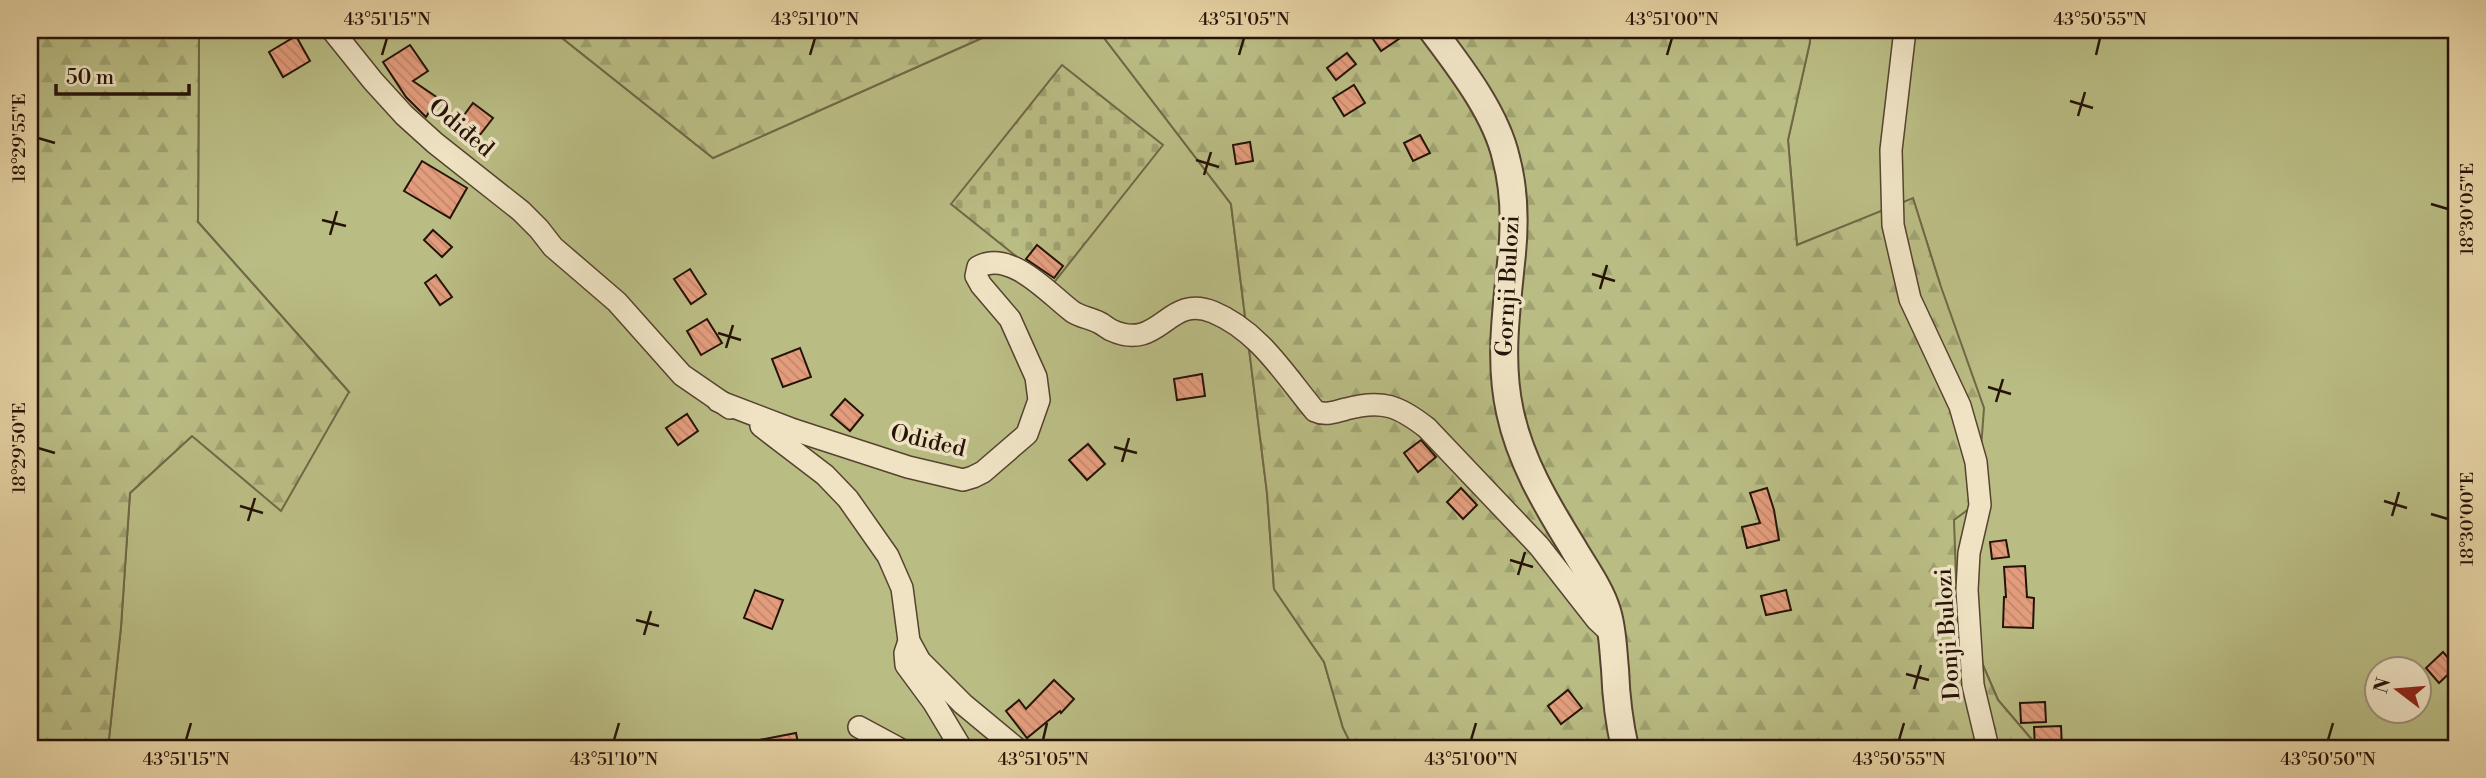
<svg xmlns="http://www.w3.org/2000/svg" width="2486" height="778" font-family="'Libre Bodoni',serif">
  <defs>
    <pattern id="forest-firs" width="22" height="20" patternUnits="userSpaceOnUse" patternTransform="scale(1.75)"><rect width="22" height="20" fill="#b9bc83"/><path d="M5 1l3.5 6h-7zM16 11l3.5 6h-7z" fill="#9fa170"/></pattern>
    <pattern id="cemetery-stones" width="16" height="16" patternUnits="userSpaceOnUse" patternTransform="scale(1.75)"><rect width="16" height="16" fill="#b9bc83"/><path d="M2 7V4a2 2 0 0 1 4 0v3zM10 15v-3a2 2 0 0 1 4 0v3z" fill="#9fa170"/></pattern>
    <pattern id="building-back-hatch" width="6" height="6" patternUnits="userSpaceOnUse" patternTransform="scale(1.75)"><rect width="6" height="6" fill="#e39d7d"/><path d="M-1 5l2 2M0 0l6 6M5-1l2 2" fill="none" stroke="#c3866b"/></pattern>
  </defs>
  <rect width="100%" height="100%" fill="#e7d4a5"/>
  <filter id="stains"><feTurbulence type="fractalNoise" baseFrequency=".00286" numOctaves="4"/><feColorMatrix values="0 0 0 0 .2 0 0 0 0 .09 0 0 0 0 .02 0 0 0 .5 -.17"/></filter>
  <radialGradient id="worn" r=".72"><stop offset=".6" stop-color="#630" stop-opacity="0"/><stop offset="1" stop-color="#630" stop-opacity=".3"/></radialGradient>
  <g fill="#b9bc83" stroke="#706846" stroke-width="2" fill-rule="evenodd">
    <polygon points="205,30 552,30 713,158 1000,30 1098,30 1231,204 1267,493 1274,589 1324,662 1343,728 1353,748 108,748 121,627 130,493 192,436 349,392 198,222 199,35"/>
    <path d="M1809,30H2456V748H2039L1998,700L1957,605L1940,284L1913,199L1797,245L1788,140L1810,42ZM2378,670H2420V712H2378Z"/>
  </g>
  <g fill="url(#forest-firs)" stroke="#706846" stroke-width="2">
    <polygon points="30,30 205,30 199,35 198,222 349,392 281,511 192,436 130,493 121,627 108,748 30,748"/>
    <polygon points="552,30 1000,30 713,158"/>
    <polygon points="1098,30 1809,30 1810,42 1788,140 1797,245 1913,198 1940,284 1984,408 1977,503 1954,520 1957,605 1998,700 2039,748 1353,748 1343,728 1324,662 1274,589 1267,493 1231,204"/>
  </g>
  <polygon fill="url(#cemetery-stones)" stroke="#706846" stroke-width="2" points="1062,65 1163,145 1052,285 951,204"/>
  <g fill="url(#building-back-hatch)" stroke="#261308" stroke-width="2">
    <polygon points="1367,30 1412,30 1381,51"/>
    <polygon points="296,36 310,61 283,77 269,52"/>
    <polygon points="410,45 428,71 413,81 438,98 426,117 406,97 383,62"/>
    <polygon points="1347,53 1356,64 1336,80 1327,68"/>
    <polygon points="1354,85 1365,103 1344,116 1333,98"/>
    <polygon points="473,103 493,118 472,145 453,130"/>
    <polygon points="1420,135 1430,153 1413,161 1404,143"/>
    <polygon points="1250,142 1253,161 1236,164 1233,145"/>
    <polygon points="422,161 467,188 450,218 404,191"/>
    <polygon points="433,230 452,247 442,257 424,240"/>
    <polygon points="1037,245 1063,266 1054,278 1026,259"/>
    <polygon points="690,269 706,294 691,304 674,279"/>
    <polygon points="436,275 452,297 440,305 425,283"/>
    <polygon points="707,319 722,343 701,355 687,331"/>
    <polygon points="800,348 811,377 783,387 772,359"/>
    <polygon points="1202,374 1205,396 1177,400 1174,379"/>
    <polygon points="845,399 863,415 850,431 831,415"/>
    <polygon points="687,414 698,431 678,445 666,428"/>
    <polygon points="1421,440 1436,457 1418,472 1404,453"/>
    <polygon points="1088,444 1105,464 1087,480 1069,460"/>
    <polygon points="1461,488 1477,505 1463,519 1447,502"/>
    <polygon points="1767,488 1774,510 1779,540 1747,548 1742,527 1760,523 1750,493"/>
    <polygon points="2006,540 2009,557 1992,559 1990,542"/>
    <polygon points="2025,566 2027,597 2034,598 2033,628 2003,627 2004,597 2006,597 2004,567"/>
    <polygon points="755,590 783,600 772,629 744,618"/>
    <polygon points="1786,590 1791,610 1766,615 1761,596"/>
    <polygon points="2443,652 2456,667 2439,683 2426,668"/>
    <polygon points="1054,680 1074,699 1061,713 1060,711 1027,738 1006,711 1019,700 1026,709"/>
    <polygon points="1568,690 1582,708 1561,724 1548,706"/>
    <polygon points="2045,702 2046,722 2021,723 2020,703"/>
    <polygon points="2061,726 2062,748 2035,748 2034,727"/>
    <polygon points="796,733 799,748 754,748 754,741"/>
  </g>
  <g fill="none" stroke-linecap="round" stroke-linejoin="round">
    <defs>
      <g id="minor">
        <polyline points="332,30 373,81 404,115 435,143 521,211 539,229 553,247 617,302 682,375 730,408"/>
        <polyline points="1905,30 1891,150 1893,225 1910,299 1960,406 1976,462 1980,505 1969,553 1967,590 1973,685 1988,748"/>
        <path d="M718,401L794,430L908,467L963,480L973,477L983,472L1027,434L1039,400L1036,377L1010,319L981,285L976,276L978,267C1011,249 1050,295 1073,312C1081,317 1090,318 1098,322C1103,324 1107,328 1111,330C1160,353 1167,293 1213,312C1259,331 1285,375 1315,411C1326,416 1334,412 1346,409C1382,399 1399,406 1427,428L1539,546L1597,620L1612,634"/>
        <polyline points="761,426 825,475 848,499 888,556 902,588 909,641 920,661 963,704 1016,748"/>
        <polyline points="909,641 905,653 906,665 934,703 961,748"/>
        <polyline points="859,727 898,748"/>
      </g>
      <path id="tertiary" d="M1432,30C1459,66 1496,113 1506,158C1515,191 1515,229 1511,263C1506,313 1499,362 1510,412C1520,460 1546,504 1572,546C1584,567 1600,588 1607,611C1613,630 1613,650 1615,669C1616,696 1619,722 1625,748"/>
    </defs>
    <use href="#minor" stroke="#56432f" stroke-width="24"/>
    <use href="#tertiary" stroke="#56432f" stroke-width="30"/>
    <use href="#minor" stroke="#efe3c4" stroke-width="21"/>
    <use href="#tertiary" stroke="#efe3c4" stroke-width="26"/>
  </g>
  <path fill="none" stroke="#261308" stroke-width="2.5" d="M382,55L387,38M810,55L815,38M1239,55L1244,38M1667,55L1672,38M2096,55L2100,38M2070,101L2093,108M2078,116L2085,92M38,138L55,143M1196,160L1219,167M1204,175L1211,152M2431,204L2448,209M322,220L346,226M330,235L337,211M1592,274L1615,281M1600,289L1607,265M718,333L741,340M726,348L733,325M1988,387L2011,394M1996,402L2003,379M1114,447L1137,453M38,448L55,453M1122,462L1129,438M2384,501L2407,508M240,506L263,513M2431,514L2448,519M2392,516L2399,492M248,521L255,498M1510,560L1533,567M1518,575L1525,552M636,620L659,626M644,635L651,611M1906,674L1929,680M1914,689L1921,665M186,740L191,723M614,740L619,723M1043,740L1047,723M1471,740L1476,723M1899,740L1904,723M2328,740L2333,723"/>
  <g text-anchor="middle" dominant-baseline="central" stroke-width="7" stroke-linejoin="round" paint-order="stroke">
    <g font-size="23" fill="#261308" stroke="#efe3c4">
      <text transform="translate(461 128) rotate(40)">Odiđed</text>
      <text transform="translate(1508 286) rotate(-87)">Gornji Bulozi</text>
      <text transform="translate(928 441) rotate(13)">Odiđed</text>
      <text transform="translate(1948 634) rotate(-94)">Donji Bulozi</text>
    </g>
  </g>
  <rect width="2486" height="778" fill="none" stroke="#e7d4a5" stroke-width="77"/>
  <g transform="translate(2398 690) rotate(286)"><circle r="33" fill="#efe3c4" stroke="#9f9079" stroke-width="2"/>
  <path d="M0-5L12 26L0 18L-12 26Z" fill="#8f2418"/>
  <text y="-10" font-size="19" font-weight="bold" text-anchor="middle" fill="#261308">N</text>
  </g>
  <path d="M56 84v10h133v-10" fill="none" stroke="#261308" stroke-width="3.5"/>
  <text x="66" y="84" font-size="21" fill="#261308" stroke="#efe3c4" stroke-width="5" paint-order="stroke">50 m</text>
  <rect x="38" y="38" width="2410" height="702" fill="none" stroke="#261308" stroke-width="2.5"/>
  <g font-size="18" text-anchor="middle" fill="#261308">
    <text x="387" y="25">43°51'15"N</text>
    <text x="815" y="25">43°51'10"N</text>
    <text x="1244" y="25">43°51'05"N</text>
    <text x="1672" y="25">43°51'00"N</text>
    <text x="2100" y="25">43°50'55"N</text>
    <text transform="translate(19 138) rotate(-90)" y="6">18°29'55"E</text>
    <text transform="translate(2467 209) rotate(-90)" y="6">18°30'05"E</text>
    <text transform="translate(19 448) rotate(-90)" y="6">18°29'50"E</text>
    <text transform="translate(2467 519) rotate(-90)" y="6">18°30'00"E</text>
    <text x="186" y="765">43°51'15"N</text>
    <text x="614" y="765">43°51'10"N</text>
    <text x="1043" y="765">43°51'05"N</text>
    <text x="1471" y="765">43°51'00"N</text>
    <text x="1899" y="765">43°50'55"N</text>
    <text x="2328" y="765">43°50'50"N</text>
  </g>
  <rect width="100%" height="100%" filter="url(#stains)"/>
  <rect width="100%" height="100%" fill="url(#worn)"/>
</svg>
